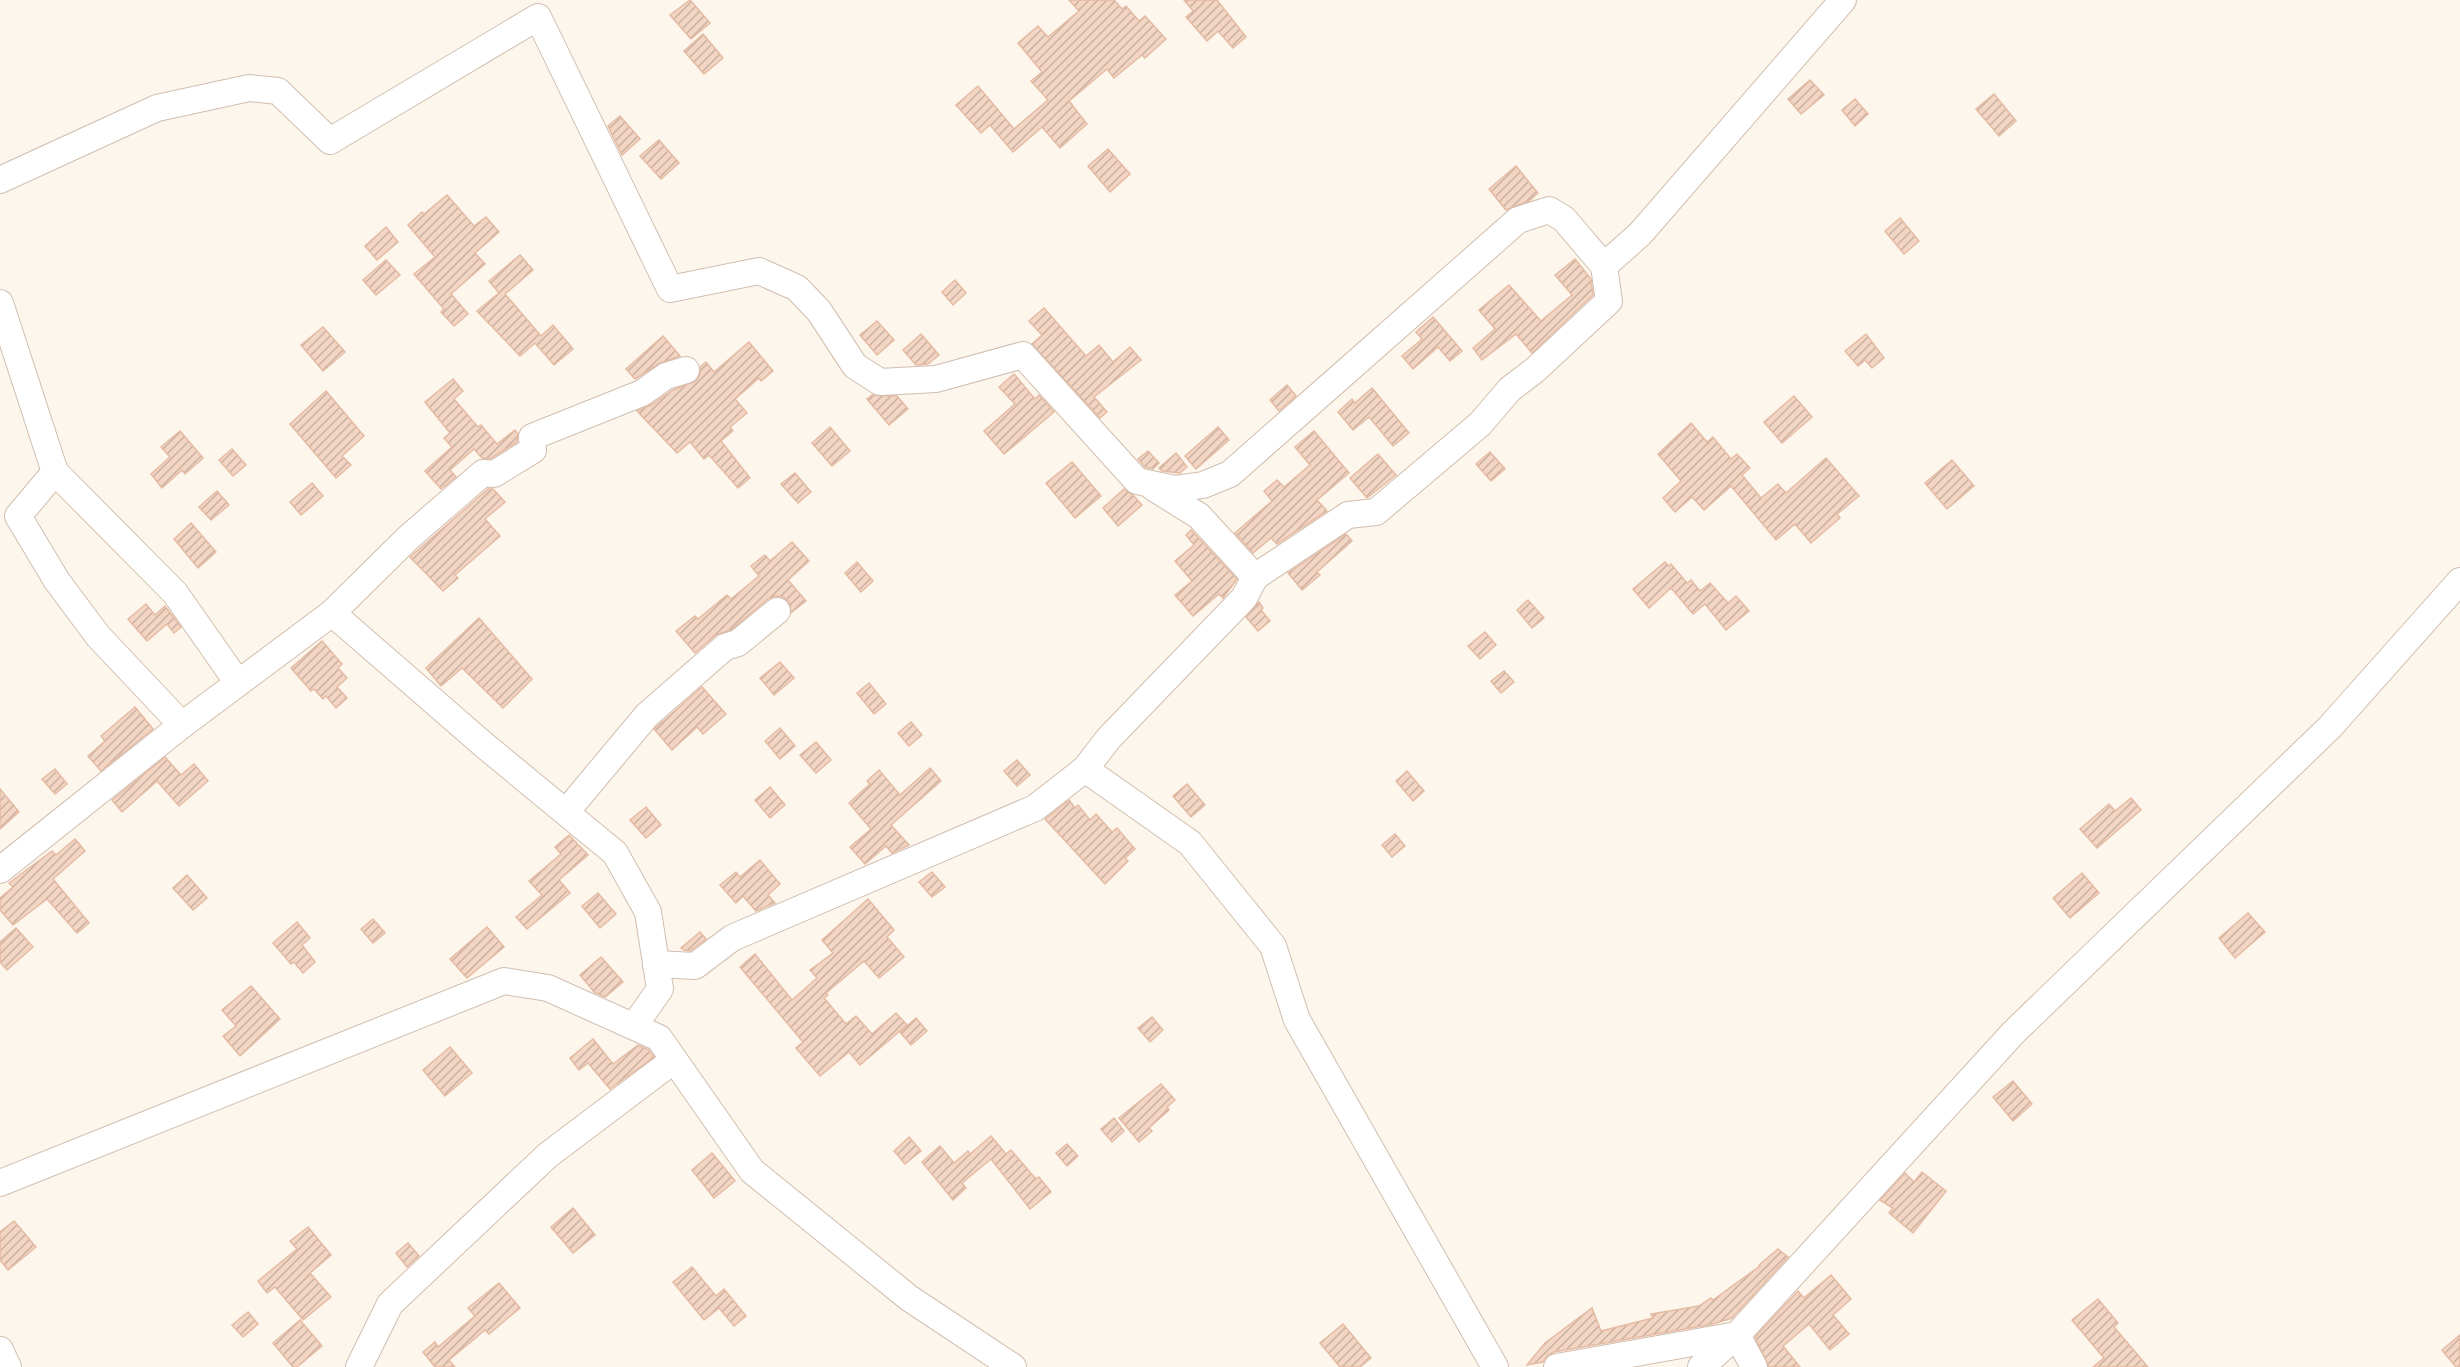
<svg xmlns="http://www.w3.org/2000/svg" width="2460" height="1367" font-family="Jost,sans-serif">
  <defs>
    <pattern id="building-hatch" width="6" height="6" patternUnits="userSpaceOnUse" patternTransform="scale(1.5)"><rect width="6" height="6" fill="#f3d5c3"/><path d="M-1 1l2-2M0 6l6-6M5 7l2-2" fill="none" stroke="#cab0a1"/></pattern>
  </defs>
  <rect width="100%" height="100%" fill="#fdf6ec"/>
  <g fill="url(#building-hatch)" stroke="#e6bba3" stroke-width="1.5">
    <polygon points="690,0 710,23 691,39 670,15"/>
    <polygon points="1069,0 1114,0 1122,9 1126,6 1139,21 1145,16 1166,39 1145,58 1142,55 1114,78 1107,69 1069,101 1087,124 1060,148 1042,127 1013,152 990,125 981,133 956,105 978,86 1014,129 1048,100 1031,81 1042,72 1018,43 1038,26 1048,37 1079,11"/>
    <polygon points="1184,0 1217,0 1246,37 1233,48 1218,31 1207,41 1186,17 1193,11"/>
    <polygon points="703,34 723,58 704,74 684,51"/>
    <polygon points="1810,80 1824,95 1801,114 1788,99"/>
    <polygon points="1994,94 2016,121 1999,136 1976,109"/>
    <polygon points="1855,99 1868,114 1855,126 1842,110"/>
    <polygon points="620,116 640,139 622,155 608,126"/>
    <polygon points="659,140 679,163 661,179 640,156"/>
    <polygon points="1108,149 1130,174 1110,192 1088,166"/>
    <polygon points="1516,166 1538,193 1529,201 1506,210 1489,189"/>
    <polygon points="447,195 474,226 486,217 499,232 475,253 485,264 451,294 468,314 454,326 441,312 444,309 414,274 435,257 408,225 422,212 424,214"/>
    <polygon points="1900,218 1919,241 1904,254 1885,231"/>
    <polygon points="386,227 398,242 377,260 365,246"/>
    <polygon points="520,255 533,270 505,294 541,336 553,325 573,349 554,365 535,343 520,356 477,311 499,293 489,281"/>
    <polygon points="1575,259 1591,279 1593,295 1532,353 1516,334 1482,360 1473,348 1495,329 1479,310 1509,285 1541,321 1572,295 1555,275"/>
    <polygon points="386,260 400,275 376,295 363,280"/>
    <polygon points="955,280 966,293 953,305 942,292"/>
    <polygon points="1044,308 1086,356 1099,345 1113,362 1130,347 1141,360 1094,397 1107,412 1100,418 1032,344 1042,335 1029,321"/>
    <polygon points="1433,317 1462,351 1450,361 1438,347 1413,369 1402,356 1422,339 1416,332"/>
    <polygon points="877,321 894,340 877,355 860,335"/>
    <polygon points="323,327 345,352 323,371 301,345"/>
    <polygon points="921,334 939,355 928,364 916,365 903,350"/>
    <polygon points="1866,334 1884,358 1872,368 1865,360 1858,366 1845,351"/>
    <polygon points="663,336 680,356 658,364 635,379 626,369"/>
    <polygon points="749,342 773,371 761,381 759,378 735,399 747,413 730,427 733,431 721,441 750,478 738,488 709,455 704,459 690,442 677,453 637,411 651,405 673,390 696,381 700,374 700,367 706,362 714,372"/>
    <polygon points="1014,374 1035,399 1039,395 1054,412 1004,454 984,431 1015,404 999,387"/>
    <polygon points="453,379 463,391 454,399 478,427 481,425 497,444 515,430 518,434 517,442 490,459 482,458 474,449 450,470 456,477 441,489 425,471 452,447 444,438 450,433 425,402"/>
    <polygon points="1287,385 1296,396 1279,411 1270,400"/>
    <polygon points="1372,388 1409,433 1393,446 1369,417 1353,430 1338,412 1352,399 1355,403"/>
    <polygon points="326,391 364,436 342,456 351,465 336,478 290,424"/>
    <polygon points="872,395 897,396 908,409 889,425 867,399"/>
    <polygon points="1794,396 1812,417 1782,443 1764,422"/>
    <polygon points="1691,423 1707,442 1713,437 1731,459 1737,454 1750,468 1742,475 1761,498 1778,484 1786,493 1826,458 1859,496 1837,514 1840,518 1811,543 1795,524 1776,540 1731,486 1704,510 1692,497 1675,512 1663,498 1681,481 1658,454"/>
    <polygon points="830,427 850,451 832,466 812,443"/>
    <polygon points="1218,427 1229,440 1196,469 1185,456"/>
    <polygon points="180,431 203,458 185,474 182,470 162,488 151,474 170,457 161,447"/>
    <polygon points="1314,431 1349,473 1317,500 1327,511 1277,544 1271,538 1253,553 1235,533 1272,501 1264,491 1277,480 1284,487 1310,465 1295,447"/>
    <polygon points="232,449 246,465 233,476 219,460"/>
    <polygon points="1148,451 1159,463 1153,469 1145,467 1138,459"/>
    <polygon points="1490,452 1505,469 1491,481 1476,464"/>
    <polygon points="1176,453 1187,467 1180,473 1162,471 1159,468"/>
    <polygon points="1378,454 1396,475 1367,498 1350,478"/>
    <polygon points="1952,460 1974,486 1947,509 1925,483"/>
    <polygon points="1072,462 1101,496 1075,518 1046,483"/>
    <polygon points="795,473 811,492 798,503 781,484"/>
    <polygon points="312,483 323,496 301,515 290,502"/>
    <polygon points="488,489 493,489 505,502 485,519 500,536 455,575 458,578 443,591 410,557"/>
    <polygon points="1124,489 1134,496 1142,505 1118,526 1103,508"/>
    <polygon points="217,491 229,505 211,520 199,507"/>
    <polygon points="191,523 216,552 198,568 174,539"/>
    <polygon points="1191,530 1237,579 1223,598 1219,594 1193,616 1175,595 1192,581 1175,561 1194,545 1186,535"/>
    <polygon points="1346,534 1352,541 1317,572 1320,575 1302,590 1288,573"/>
    <polygon points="792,542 809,561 788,580 806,601 791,613 789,602 783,597 775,596 768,599 731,630 716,635 695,653 676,631 695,616 698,619 727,595 731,599 759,576 751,566 765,555 770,561"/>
    <polygon points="857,562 873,581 861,592 845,573"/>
    <polygon points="1665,562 1669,566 1671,564 1687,583 1691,580 1700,591 1710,583 1728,603 1736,596 1749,611 1726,630 1705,604 1693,614 1671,588 1649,608 1633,589"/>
    <polygon points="1528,600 1544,618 1532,628 1517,610"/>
    <polygon points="1259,602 1263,608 1261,610 1270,621 1258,631 1246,617"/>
    <polygon points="146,604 155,615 165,606 181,627 174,633 167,624 147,641 128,619"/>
    <polygon points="479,618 532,679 503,708 462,668 441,686 426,668"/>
    <polygon points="1485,632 1496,645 1480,659 1468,646"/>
    <polygon points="322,641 342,664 338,668 347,678 337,687 347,698 336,708 326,696 323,699 314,689 311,691 291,668"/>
    <polygon points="780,662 794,678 774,695 760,678"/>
    <polygon points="1504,671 1514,682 1501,693 1491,681"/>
    <polygon points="869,683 886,704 874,714 857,693"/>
    <polygon points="702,687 726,714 703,734 697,727 672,750 654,729"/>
    <polygon points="135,707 153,729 101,771 88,756 105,741 101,736"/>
    <polygon points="911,722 922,735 909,746 898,733"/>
    <polygon points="780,728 795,746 780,759 765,741"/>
    <polygon points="816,742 831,760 816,773 800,755"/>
    <polygon points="165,757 181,775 194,764 208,781 179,806 157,781 122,812 112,800"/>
    <polygon points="1017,760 1030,775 1017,786 1004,771"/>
    <polygon points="930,768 941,781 891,825 909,845 892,853 886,846 865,864 850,847 871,829 849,803 870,784 867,781 879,770 900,795"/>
    <polygon points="55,769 67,784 55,794 42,779"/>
    <polygon points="1407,771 1424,791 1413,801 1396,781"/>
    <polygon points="1187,784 1205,805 1191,817 1173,796"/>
    <polygon points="770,787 785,805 770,818 755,800"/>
    <polygon points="0,789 19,812 0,829"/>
    <polygon points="2131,798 2141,810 2097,848 2080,829 2109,804 2115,811"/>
    <polygon points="1069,800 1075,808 1078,805 1090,820 1096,814 1112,832 1117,828 1135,849 1125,858 1128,861 1105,884 1045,819"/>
    <polygon points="646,807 661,825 646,838 630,820"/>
    <polygon points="1395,834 1405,846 1392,857 1382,845"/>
    <polygon points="569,835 588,855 559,880 570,893 527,929 516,917 542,895 529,881 561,854 555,847"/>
    <polygon points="75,839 85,851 53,879 89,923 77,933 47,899 13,925 0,910 0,898 13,887 9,883 52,851 56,855"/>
    <polygon points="760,860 780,884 768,895 775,903 756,911 743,896 736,903 720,885 736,872 740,877"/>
    <polygon points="932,872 945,887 932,897 919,882"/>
    <polygon points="2082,873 2099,893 2070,918 2053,898"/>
    <polygon points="187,875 207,898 193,910 173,888"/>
    <polygon points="598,893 616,914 600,928 582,906"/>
    <polygon points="868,899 894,930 887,937 904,957 879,978 864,961 826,993 828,995 824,998 846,1024 856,1016 872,1034 896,1013 907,1025 860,1065 849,1052 820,1076 796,1048 803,1042 740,967 755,954 792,1000 817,978 810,970 833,953 822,940"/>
    <polygon points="2248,913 2265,932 2235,958 2219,938"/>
    <polygon points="373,919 385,933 373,943 361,929"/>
    <polygon points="297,922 310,938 302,945 315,962 303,973 294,962 291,964 273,943"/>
    <polygon points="487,927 504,947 467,978 450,959"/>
    <polygon points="16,928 33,947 7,970 0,962 0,942"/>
    <polygon points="700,932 706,939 690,951 684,950 681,948"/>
    <polygon points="601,957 623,982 605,997 594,992 580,975"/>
    <polygon points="251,986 280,1019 240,1056 223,1036 236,1026 222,1010"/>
    <polygon points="1152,1017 1163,1030 1150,1042 1138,1028"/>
    <polygon points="916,1018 927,1031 911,1045 900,1032"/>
    <polygon points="593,1039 613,1064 638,1045 649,1050 654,1057 610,1089 588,1063 579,1070 570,1058"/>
    <polygon points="450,1047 472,1073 445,1096 423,1070"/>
    <polygon points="2013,1081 2032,1104 2013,1121 1993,1097"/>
    <polygon points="1161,1084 1175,1100 1167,1107 1169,1110 1149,1128 1152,1131 1139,1142 1119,1118"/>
    <polygon points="1114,1118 1124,1131 1112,1142 1101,1129"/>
    <polygon points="991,1136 1006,1154 1011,1150 1036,1179 1039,1177 1051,1192 1030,1209 991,1159 962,1183 966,1188 953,1200 922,1162 940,1146 954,1163 968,1151 970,1154"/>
    <polygon points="909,1137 921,1151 905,1164 894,1151"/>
    <polygon points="1067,1144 1078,1156 1067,1166 1056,1153"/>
    <polygon points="712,1153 735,1181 714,1198 692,1170"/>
    <polygon points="1922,1172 1946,1191 1913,1233 1889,1213 1893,1208 1880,1200 1905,1173 1914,1182"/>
    <polygon points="573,1208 595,1235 573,1253 551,1227"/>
    <polygon points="14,1221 36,1247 8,1270 0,1260 0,1232"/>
    <polygon points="308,1227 331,1255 310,1273 331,1297 303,1320 275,1287 267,1293 258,1281 297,1249 290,1241"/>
    <polygon points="408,1243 419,1256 407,1267 396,1253"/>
    <polygon points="1778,1249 1788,1257 1732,1318 1713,1324 1554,1352 1548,1355 1543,1362 1527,1365 1545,1343 1592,1308 1601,1331 1653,1318 1651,1314 1699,1306 1711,1298 1713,1300 1760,1266 1759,1265"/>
    <polygon points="692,1267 716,1296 724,1289 746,1316 734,1326 719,1308 704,1320 673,1282"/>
    <polygon points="1831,1275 1851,1299 1833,1315 1849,1334 1830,1350 1809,1324 1783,1346 1800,1367 1769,1367 1755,1337 1798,1291 1804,1298"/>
    <polygon points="499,1283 520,1308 489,1334 485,1330 449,1360 455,1367 435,1367 423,1352 435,1342 438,1347 475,1316 468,1308"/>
    <polygon points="2098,1299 2118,1323 2114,1327 2148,1367 2093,1367 2104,1358 2072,1320"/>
    <polygon points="248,1312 258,1324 243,1337 232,1325"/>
    <polygon points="300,1320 322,1346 297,1367 293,1367 273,1343"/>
    <polygon points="1343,1324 1371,1358 1360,1367 1340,1367 1320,1343"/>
    <polygon points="2460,1335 2460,1367 2456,1367 2442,1350"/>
  </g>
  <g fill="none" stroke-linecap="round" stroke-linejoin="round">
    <defs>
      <g id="minor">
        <polyline points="0,180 157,108 249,88 278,91 330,141 538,17 670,289 759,271 797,288 819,311 855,366 880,382 936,379 1023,355 1137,481 1175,489 1203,485 1230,474 1518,220 1549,210 1564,219 1604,266 1640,234 1843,0"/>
        <polyline points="0,303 55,472 18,516 57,581 98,636 182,725 0,870"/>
        <polyline points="55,472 175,593 238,683"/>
        <polyline points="1154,488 1199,516 1255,577"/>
        <polyline points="332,613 409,537 483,473 494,474 533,450 532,437 642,393 666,376 686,370"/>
        <polyline points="182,725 332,613 484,745 615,853 648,912 660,989 634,1026"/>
        <polyline points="1085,769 1190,843 1273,946 1297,1020 1495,1367"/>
        <polyline points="566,812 647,715 725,647 738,643 777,611"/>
        <polyline points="656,964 695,966 732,938 1035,808 1085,769 1109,738 1244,598 1255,577 1348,515 1376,512 1480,424 1510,389 1535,370 1609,301 1604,266"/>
        <polyline points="0,1183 504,981 548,988 659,1038 752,1171 909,1298 1013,1367"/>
        <polyline points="0,1350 8,1367"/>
        <polyline points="359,1367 390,1304 548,1155 674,1060"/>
        <polyline points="1557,1367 1737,1335 2014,1032 2330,727 2460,581"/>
        <polyline points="1701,1367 1737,1335 1754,1367"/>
      </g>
    </defs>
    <use href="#minor" stroke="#d1beb0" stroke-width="28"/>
    <use href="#minor" stroke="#fff" stroke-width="26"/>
  </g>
</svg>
